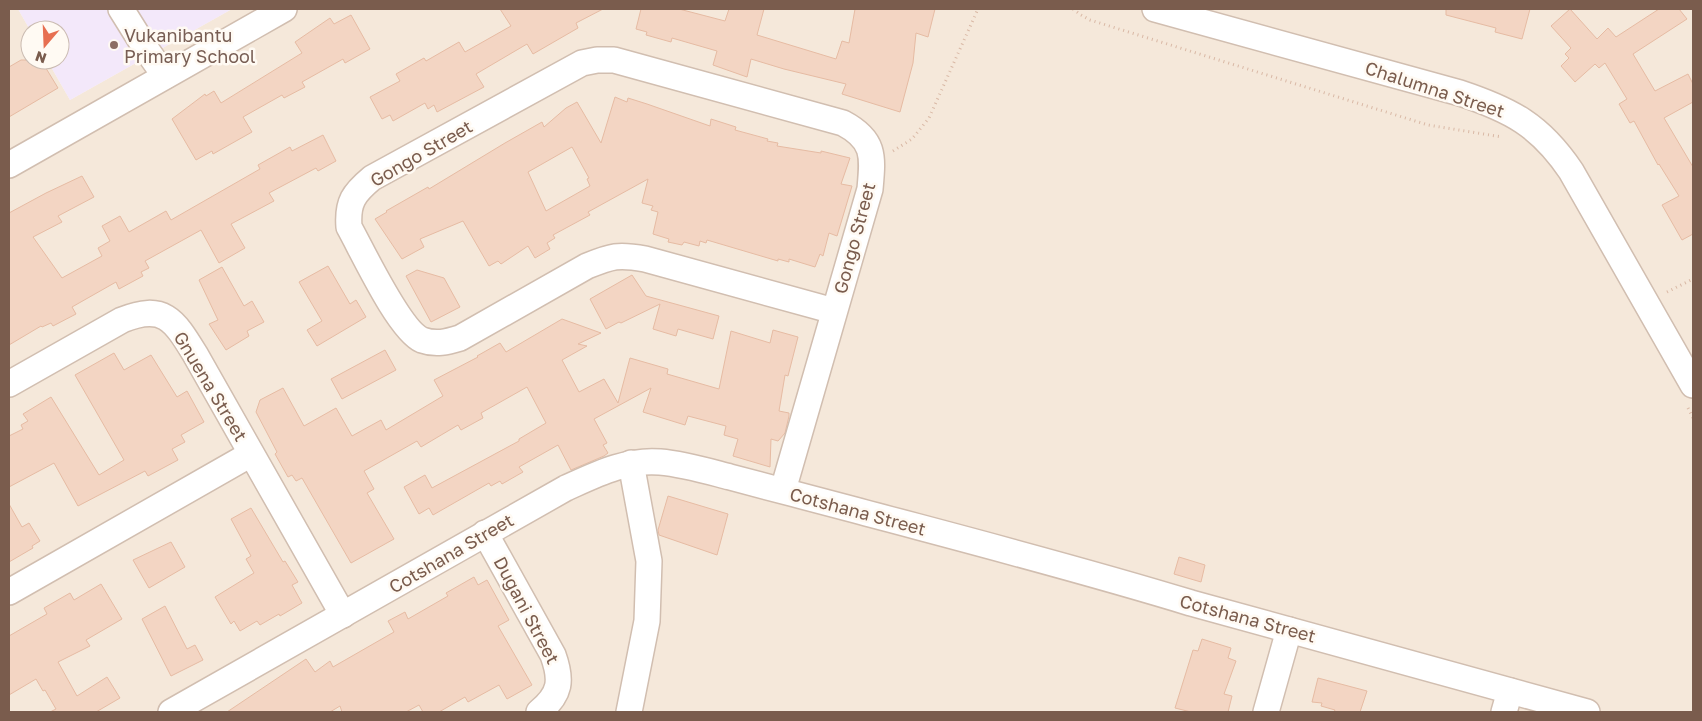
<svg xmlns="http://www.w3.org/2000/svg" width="1702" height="721" font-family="'Golos Text',sans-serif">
  <rect width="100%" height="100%" fill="#fdf6ec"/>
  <polygon fill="#f5e8da" points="9,9 18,9 30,30 30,60 47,60 70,100 232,9 1693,9 1693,712 9,712"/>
  <polygon fill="#f3e8fa" points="18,9 232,9 70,100 47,60 60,60 60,30 30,30"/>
  <g fill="#f3d5c3" stroke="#e6bba3" fill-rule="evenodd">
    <polygon points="500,9 603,9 576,23 578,28 533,54 527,44 476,74 484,87 437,112 434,105 428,109 425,103 393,121 390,115 382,119 370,97 400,81 396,74 424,58 426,61 459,42 465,52 511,26"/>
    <polygon points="641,9 679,9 725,21 729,9 764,9 757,35 836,59 842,41 849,43 855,9 935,9 928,37 916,33 913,63 900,112 842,94 846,84 784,69 751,59 747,77 713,65 717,51 672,38 671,42 646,35 647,32 636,29"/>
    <polygon points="1446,9 1530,9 1522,39 1495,32 1496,28 1446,15"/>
    <polygon points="1570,9 1597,39 1608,28 1616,37 1659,9 1679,9 1687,19 1633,54 1655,91 1688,74 1693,84 1693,102 1664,118 1693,167 1693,234 1682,240 1662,205 1679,196 1659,164 1658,165 1634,121 1630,123 1619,104 1627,99 1605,63 1599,68 1595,64 1575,82 1561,66 1569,58 1565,54 1571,48 1551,26"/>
    <polygon points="351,15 370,49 345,63 343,59 302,82 305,87 284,98 282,95 243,117 252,132 213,154 212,151 196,160 172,119 205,94 206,96 214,91 221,103 302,53 295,42 330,18 334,24"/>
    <polygon points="21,60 41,60 58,88 9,117 9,67"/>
    <path d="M615,97L627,102L628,98L647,104L710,126L711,119L736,127L735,130L768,139L767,141L778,143L777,146L821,153V151L850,158L841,184L852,186L837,236L829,233L823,256L820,254L815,267L789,259V262L778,259V261L707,240L706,243L700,241L699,246L684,242L682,245L668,242L669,239L653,234L658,212L651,210L653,206L642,203L648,179L588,212L590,215L553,235L555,238L547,243L550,249L535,258L528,246L501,264L498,261L489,266L463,221L420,239L424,247L402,259L375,219L387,212L386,211L428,187L429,189L505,143L542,122L544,127L566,108L577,102L601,143ZM572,147L589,178L587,179L590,186L546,211L528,172Z"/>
    <polygon points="323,135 336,161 318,171 316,168 269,193 274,201 231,224 245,248 219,263 201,230 145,261 149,268 141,272 143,276 119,289 116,282 72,307 76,314 53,326 51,323 42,327 41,326 9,345 9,213 46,193 82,176 94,197 58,216 62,222 33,237 62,278 102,256 98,248 110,241 102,226 120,216 129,232 166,211 171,220 260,169 258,165 290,147 292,151"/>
    <polygon points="328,266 350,304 356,300 366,317 317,346 307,330 322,321 299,282"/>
    <polygon points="222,267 244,306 252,301 264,322 247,331 249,336 226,350 209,324 218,320 199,280"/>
    <polygon points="417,270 444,278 460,307 431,322 406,276"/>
    <polygon points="632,275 646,296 719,316 713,339 678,329 676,336 653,329 660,304 621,323 619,322 606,329 590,299"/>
    <polygon points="562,319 601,333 578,344 587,346 562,360 579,392 604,379 618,403 630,358 668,369 667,374 719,389 731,331 770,343 773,330 798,337 788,376 785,375 779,411 789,413 789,416 785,433 778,441 771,439 770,467 733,456 738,439 724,435 726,426 688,416 685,425 643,412 651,388 594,419 607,443 603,445 608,453 604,456 571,470 558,445 519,467 523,472 502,484 500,481 491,486 489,483 433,515 429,508 419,514 404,487 425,475 432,488 519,441 519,439 546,423 527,387 481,413 483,418 461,430 458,425 421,447 417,441 364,471 374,489 367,493 394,539 351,563 302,478 296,481 292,475 288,477 275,454 277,452 256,412 260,400 283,388 304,426 336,408 352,436 381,420 386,430 443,396 434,380 478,357 477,356 500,343 506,352"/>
    <polygon points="385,350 396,370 342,399 331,379"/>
    <polygon points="114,353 124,370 151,355 177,397 187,391 204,422 181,435 185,442 172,449 178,460 148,476 145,471 78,506 54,463 9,487 9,436 23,429 21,425 28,421 23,414 51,397 99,475 124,460 75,375"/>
    <polygon points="668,496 728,514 717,555 659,535 658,530"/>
    <polygon points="9,504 22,527 29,523 40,541 32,546 33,548 9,562"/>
    <polygon points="251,508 283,562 285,561 298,582 292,585 302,603 280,616 279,614 260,625 257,621 240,631 234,621 231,624 215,597 254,573 246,559 251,556 231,519"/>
    <polygon points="171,542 185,567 149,588 133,560"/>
    <polygon points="1179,557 1205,565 1201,582 1174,574"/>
    <polygon points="474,577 478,585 487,580 509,620 498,626 532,685 507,699 499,685 468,702 465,697 439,712 423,712 419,705 406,712 342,712 340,706 330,712 227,712 306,659 315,672 330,661 333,667 394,632 388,621 405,612 408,619 448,596 446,593"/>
    <polygon points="101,584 122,619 86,640 90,646 58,662 77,696 107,677 120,698 96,712 50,712 56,709 45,690 43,691 36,679 9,695 9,636 47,614 44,608 70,593 74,600"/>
    <polygon points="165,606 187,649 195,645 203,660 171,676 142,619"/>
    <polygon points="1202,639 1231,648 1228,658 1236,661 1224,694 1232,696 1228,712 1191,712 1175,708 1193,650 1198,651"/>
    <polygon points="1318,678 1367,691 1360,712 1334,712 1335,710 1321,706 1322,703 1312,702"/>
  </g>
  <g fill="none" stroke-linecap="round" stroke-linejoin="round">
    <defs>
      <g id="minor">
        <polyline points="121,9 146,49 165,76"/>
        <path d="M1155,9L1460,93C1511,110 1540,125 1571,171L1693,385"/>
        <polyline points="9,165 284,9"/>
        <path d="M9,384L122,320C164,303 174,320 195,354L343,615"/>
        <path d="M783,490L870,189C873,156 875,140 843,123L614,60H597L582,63L372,178C354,193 347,202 349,227C363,252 399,330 422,340C436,345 447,342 460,338L587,266C612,256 618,254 645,259L834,311"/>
        <path d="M485,533L553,655C562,680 561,694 539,712"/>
        <polyline points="9,592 251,454"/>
        <path d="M171,712L566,488C595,475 626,459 660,462C684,464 707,471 730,477C772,488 813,499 855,510C967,540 1080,569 1191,603L1587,712"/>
        <polyline points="629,712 647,621 649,561 631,463"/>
        <polyline points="1266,712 1289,630"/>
        <polyline points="1504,712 1510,691"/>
      </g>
    </defs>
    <use href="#minor" stroke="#d1beb0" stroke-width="28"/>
    <g stroke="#d9b8a5" stroke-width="3" stroke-dasharray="1 4" stroke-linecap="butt">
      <polyline points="1073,9 1081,15 1090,20 1428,125 1502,137"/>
      <polyline points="893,151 912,139 929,118 978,9"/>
      <polyline points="1667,292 1693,279"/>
      <polyline points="1688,408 1693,418"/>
    </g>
    <use href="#minor" stroke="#fff" stroke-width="25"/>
  </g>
  <circle fill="#8d6e63" stroke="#fffaf3" stroke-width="2" cx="114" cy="45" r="5"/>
  <g text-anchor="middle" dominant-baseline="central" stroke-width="5" stroke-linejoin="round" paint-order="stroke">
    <g font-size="18" fill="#785e54" stroke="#fffaf3" text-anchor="start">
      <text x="124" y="35">Vukanibantu<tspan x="124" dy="21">Primary School</tspan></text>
    </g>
    <g font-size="18" fill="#7a5c4d" stroke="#fffaf3">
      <text transform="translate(1435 89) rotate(18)">Chalumna Street</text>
      <text transform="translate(421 153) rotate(-30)">Gongo Street</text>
      <text transform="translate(854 238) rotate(-75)">Gongo Street</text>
      <text transform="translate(211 386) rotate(59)">Gnuena Street</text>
      <text transform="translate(858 511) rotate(15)">Cotshana Street</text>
      <text transform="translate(451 553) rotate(-30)">Cotshana Street</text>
      <text transform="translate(527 610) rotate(62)">Dugani Street</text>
      <text transform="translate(1248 618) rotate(15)">Cotshana Street</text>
    </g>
  </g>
  <rect width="1702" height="721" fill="none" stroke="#7a5c4d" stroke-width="20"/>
  <g transform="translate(45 45) rotate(199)"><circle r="24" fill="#fffaf3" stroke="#cabbb1"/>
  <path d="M0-4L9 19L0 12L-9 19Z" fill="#e76f51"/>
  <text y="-8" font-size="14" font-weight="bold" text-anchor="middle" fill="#7a5c4d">N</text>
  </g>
</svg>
